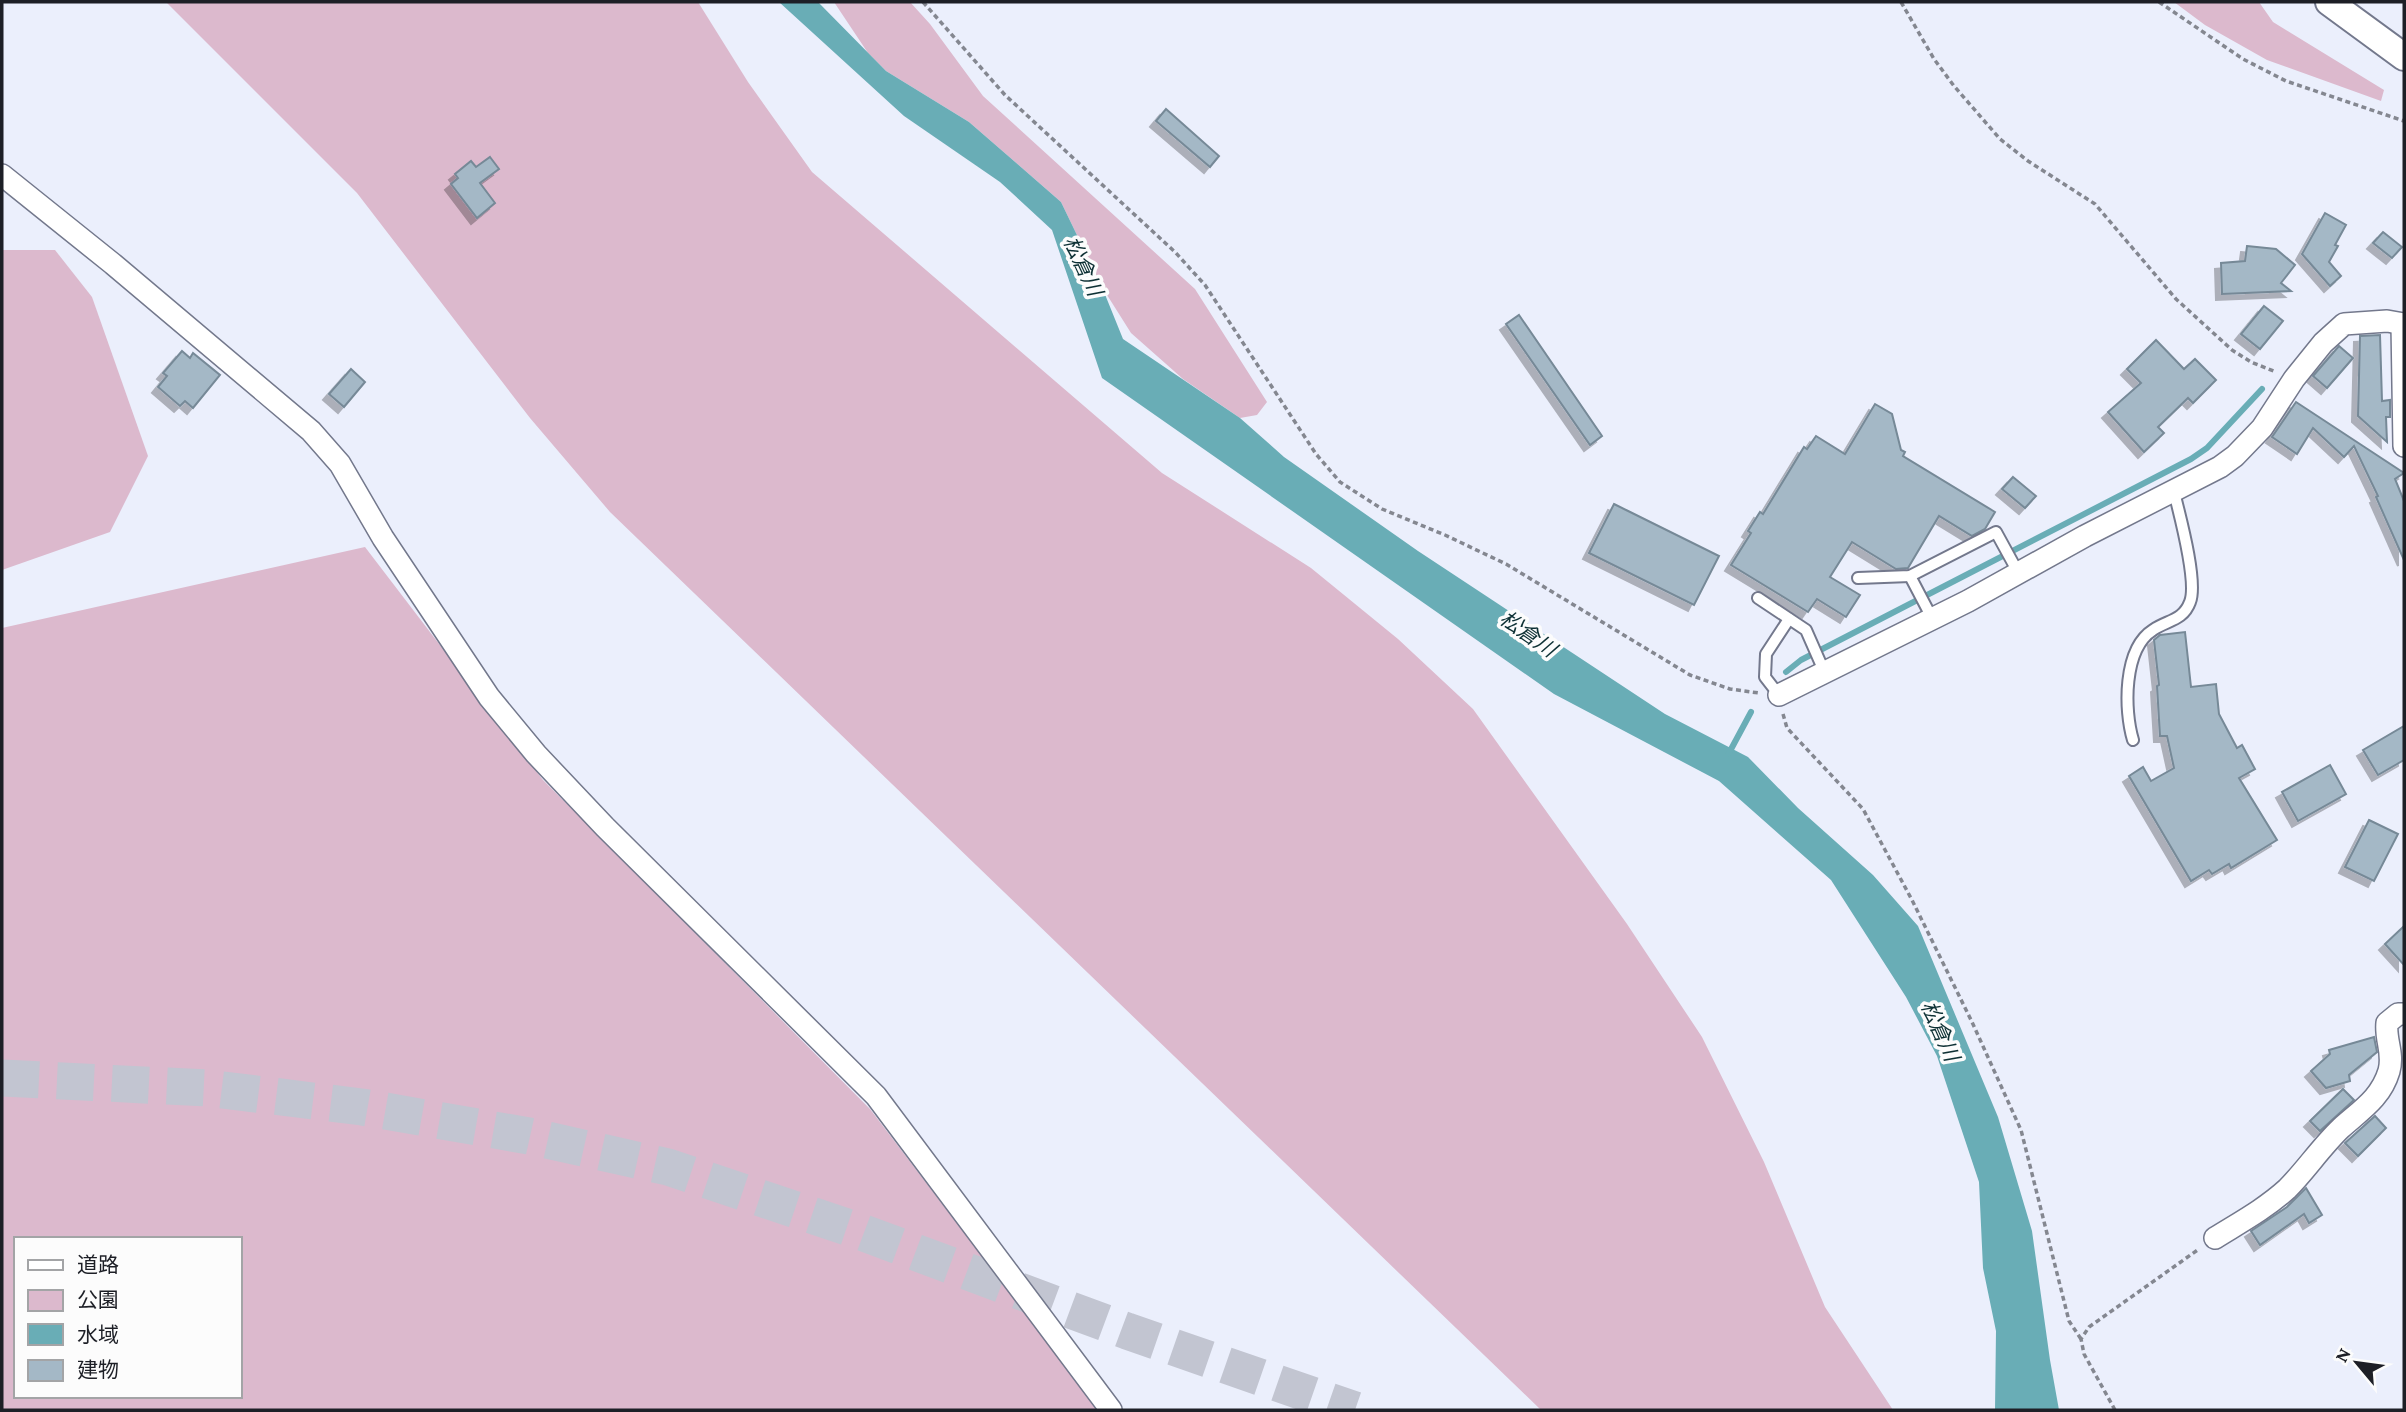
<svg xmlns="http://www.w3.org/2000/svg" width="2406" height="1412" font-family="'Crimson Pro','Noto Sans JP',serif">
  <defs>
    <filter id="shadow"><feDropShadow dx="-6" dy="6" stdDeviation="0" flood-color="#0004"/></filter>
  </defs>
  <rect width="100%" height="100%" fill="#ebeffc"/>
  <g fill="#dcb9cd" fill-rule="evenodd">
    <polygon points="166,2 698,2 748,82 812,172 1162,473 1311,568 1398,639 1473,709 1627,924 1702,1037 1764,1162 1825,1307 1893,1410 1541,1410 610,512 530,418 357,193"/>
    <polygon points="834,2 910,2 930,24 983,96 1195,289 1267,402 1257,415 1240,418 1183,379 1131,333 1102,287 1061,202 969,122 886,71 868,53"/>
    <polygon points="2174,2 2259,2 2273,22 2384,90 2381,101 2267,60 2205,25"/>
    <polygon points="2,250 55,250 92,297 148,456 110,532 2,570"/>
    <path d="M365,547L543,780L870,1109L1099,1410H2V628ZM16,1239H240V1396H16Z"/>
  </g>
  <polygon fill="#69adb6" points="779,2 818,2 886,71 969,122 1061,202 1102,287 1123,339 1240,418 1284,457 1418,551 1665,714 1748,757 1798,808 1873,875 1918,926 1998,1117 2032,1231 2050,1360 2059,1410 1995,1410 1996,1331 1983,1268 1979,1182 1937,1056 1906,997 1831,880 1719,781 1554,694 1102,378 1052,230 1000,182 904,116"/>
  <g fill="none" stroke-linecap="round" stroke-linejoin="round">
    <g stroke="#69adb6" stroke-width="6">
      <polyline points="1786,672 1801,660 2191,459 2207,448 2262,389"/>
      <polyline points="1729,753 1751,712"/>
    </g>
  </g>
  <g fill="#a4b8c6" stroke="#768997" stroke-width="2" filter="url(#shadow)">
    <polygon points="1166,109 1219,156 1210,167 1156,121"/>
    <polygon points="490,157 499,169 480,183 495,203 477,218 451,184 458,178 455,174 471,161 476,167"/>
    <polygon points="2325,213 2346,225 2335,245 2338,246 2329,262 2341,276 2330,286 2302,254"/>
    <polygon points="2383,232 2402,247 2392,258 2373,243"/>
    <polygon points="2247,246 2276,249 2295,265 2281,283 2291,291 2222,294 2221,263 2245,261"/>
    <polygon points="2264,306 2283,321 2260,349 2241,334"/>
    <polygon points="1519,315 1602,436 1590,445 1506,324"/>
    <polygon points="2380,335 2382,401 2390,400 2390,417 2386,417 2387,442 2358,416 2360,336"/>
    <polygon points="2156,340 2184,369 2195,359 2216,380 2193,403 2188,398 2158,427 2164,433 2144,452 2108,412 2141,383 2127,369"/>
    <polygon points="2339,346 2353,358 2327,388 2313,376"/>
    <polygon points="182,351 190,358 193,353 220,375 193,408 185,401 180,406 158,387 167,376 163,373"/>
    <polygon points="351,369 365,382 344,407 329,394"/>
    <polygon points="2296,402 2404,473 2395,479 2404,501 2404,560 2376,497 2378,496 2354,446 2344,457 2313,428 2297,454 2272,437"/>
    <polygon points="1875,404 1892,414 1901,450 1905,452 1903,456 1995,512 1985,529 1972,536 1939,516 1908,568 1896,569 1852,542 1830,577 1860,595 1846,617 1817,599 1808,612 1731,565 1751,533 1748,531 1760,512 1763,514 1804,447 1807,449 1816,436 1845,454"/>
    <polygon points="2013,477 2036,496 2025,508 2002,489"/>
    <polygon points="1614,504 1719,556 1694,605 1589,553"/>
    <polygon points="2185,632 2191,687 2216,684 2219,714 2237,748 2242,745 2255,769 2239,778 2277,840 2231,868 2229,864 2212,874 2209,870 2191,881 2129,776 2143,767 2151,781 2174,768 2167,736 2160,736 2157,686 2159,685 2154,640 2160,635"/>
    <polygon points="2404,726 2404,760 2378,775 2363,750"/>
    <polygon points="2330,765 2346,794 2298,821 2282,792"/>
    <polygon points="2369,820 2398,834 2374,881 2345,867"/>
    <polygon points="2404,926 2404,965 2385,944"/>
    <polygon points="2374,1037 2377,1052 2349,1075 2350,1081 2326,1088 2311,1071 2330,1054 2329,1050"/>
    <polygon points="2343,1089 2354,1100 2320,1131 2310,1121"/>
    <polygon points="2375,1116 2386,1128 2358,1156 2345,1143"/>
    <polygon points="2306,1188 2322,1215 2309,1223 2304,1214 2260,1245 2251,1231 2287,1207"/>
  </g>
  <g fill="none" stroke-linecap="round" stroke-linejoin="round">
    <polyline stroke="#c2c5d1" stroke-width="37" stroke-dasharray="37 18" stroke-linecap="butt" points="2,1078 207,1088 362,1107 529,1136 668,1167 853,1229 1127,1331 1355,1410"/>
    <defs>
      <g id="service">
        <polyline points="1910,576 1932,618"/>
        <polyline points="1858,578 1910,576 1996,532 2019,574"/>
        <polyline points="1758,598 1806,630 1824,671"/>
        <polyline points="1779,695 1765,677 1766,654 1789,619"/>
        <path d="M2133,740C2124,710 2123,649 2153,630C2167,620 2183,621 2190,602C2198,582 2180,516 2174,492"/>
      </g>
      <g id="minor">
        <polyline points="2,175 113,264 311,431 340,464 383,538 489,697 536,754 605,827 876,1096 1111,1410"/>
        <polyline points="2402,324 2404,446"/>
        <polyline points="1779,695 1968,601 2085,536 2220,467 2235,456 2262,428 2294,379 2323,343 2344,324 2387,321 2404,324"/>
        <path d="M2215,1238C2239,1223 2265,1209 2287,1189C2306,1170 2321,1147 2341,1128C2361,1110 2381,1098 2389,1071C2394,1053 2385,1040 2387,1023L2398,1014H2404"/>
      </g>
      <polyline id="tertiary" points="2329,2 2404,57"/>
    </defs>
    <use href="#service" stroke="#73788c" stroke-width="14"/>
    <use href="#minor" stroke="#73788c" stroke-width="24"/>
    <use href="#tertiary" stroke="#73788c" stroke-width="30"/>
    <g stroke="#848790" stroke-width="3.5" stroke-dasharray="5 3.5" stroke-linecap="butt">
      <polyline points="923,2 1005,95 1175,252 1205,285 1316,454 1340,482 1382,509 1445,535 1506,564 1690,675 1730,689 1759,693"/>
      <polyline points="1901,2 1934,59 1954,86 2000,139 2028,161 2095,204 2176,299 2232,350 2251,362 2276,372"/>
      <polyline points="2159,2 2243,59 2286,81 2404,121"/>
      <polyline points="1783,714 1787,728 1863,809 1912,900 1972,1022 2021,1130 2069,1321 2081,1339"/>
      <polyline points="2115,1410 2084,1354 2081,1339 2089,1327 2199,1249"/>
    </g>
    <use href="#service" stroke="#fff" stroke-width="10"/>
    <use href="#minor" stroke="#fff" stroke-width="21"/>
    <use href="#tertiary" stroke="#fff" stroke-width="26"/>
  </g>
  <g text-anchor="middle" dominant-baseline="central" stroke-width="7" stroke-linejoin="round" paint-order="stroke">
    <g font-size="21" font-style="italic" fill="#0d3034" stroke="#fcfcfc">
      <text transform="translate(1083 266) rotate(65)">松倉川</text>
      <text transform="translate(1528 634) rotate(35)">松倉川</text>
      <text transform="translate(1940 1031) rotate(66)">松倉川</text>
    </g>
  </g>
  <rect width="2406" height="1412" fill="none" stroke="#1d1f26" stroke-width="7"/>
  <rect x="14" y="1237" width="228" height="161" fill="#fcfcfc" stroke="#a3a4a6" stroke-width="2"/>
  <rect x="28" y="1260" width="35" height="10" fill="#ffffff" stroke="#a3a4a6" stroke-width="2"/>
  <text x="77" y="1272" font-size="21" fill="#1d1f26">道路</text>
  <rect x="28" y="1290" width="35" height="21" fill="#dcb9cd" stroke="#a3a4a6" stroke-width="2"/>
  <text x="77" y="1307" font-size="21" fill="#1d1f26">公園</text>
  <rect x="28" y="1324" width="35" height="21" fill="#69adb6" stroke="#a3a4a6" stroke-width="2"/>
  <text x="77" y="1342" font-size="21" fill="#1d1f26">水域</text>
  <rect x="28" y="1360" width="35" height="21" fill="#a4b8c6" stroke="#a3a4a6" stroke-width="2"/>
  <text x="77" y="1377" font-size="21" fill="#1d1f26">建物</text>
  <g transform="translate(2357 1363) rotate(299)" stroke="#fcfcfc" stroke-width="5" paint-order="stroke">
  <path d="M0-5L12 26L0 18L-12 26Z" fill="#1d1f26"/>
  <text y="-10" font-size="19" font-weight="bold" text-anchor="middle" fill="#1d1f26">N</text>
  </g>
</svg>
